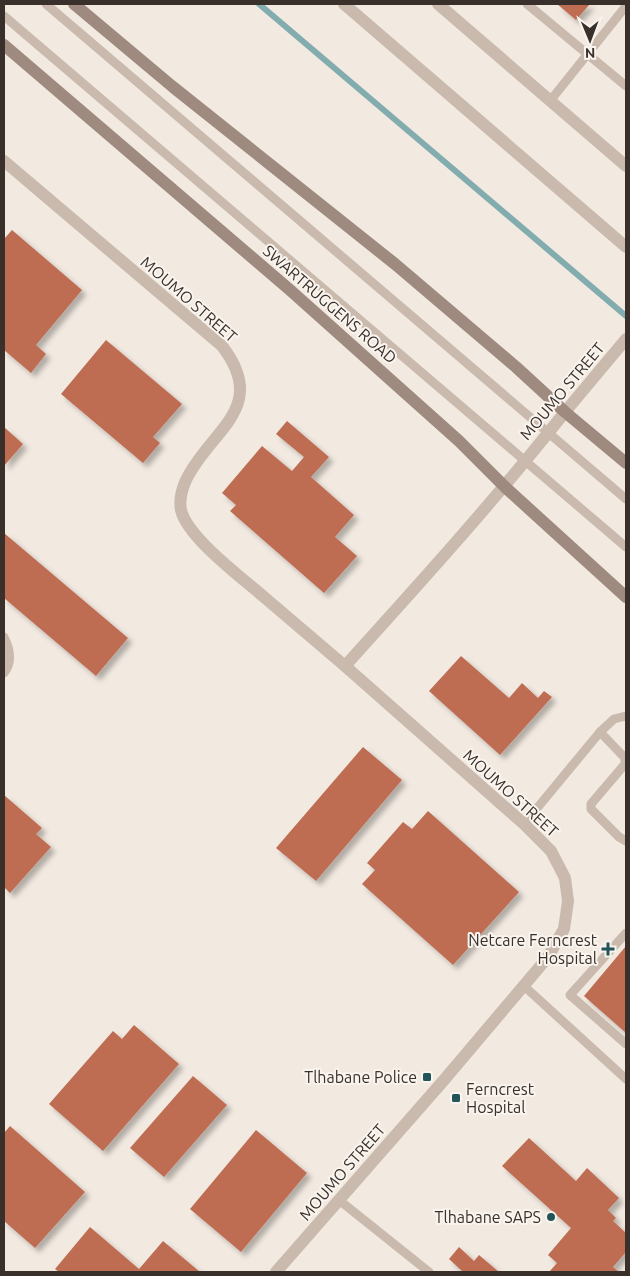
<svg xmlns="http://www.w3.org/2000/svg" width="630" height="1276" font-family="Ubuntu,sans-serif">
  <defs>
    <filter id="shadow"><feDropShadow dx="4.5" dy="4.5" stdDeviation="2.5" flood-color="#0004"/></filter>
  </defs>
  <rect width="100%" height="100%" fill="#f2eae1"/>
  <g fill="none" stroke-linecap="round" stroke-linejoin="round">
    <polyline stroke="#82acae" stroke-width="6" points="259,4 626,316"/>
  </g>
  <g fill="#be6d53" filter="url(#shadow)">
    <polygon points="557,4 590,4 576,20"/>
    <polygon points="12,230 82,290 36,345 46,354 31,373 4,350 4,239"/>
    <polygon points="106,340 182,404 153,437 160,443 143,463 61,394"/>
    <polygon points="287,421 329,457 311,477 354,515 335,537 357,556 324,593 230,511 236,505 222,493 262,446 292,471 304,457 276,434"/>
    <polygon points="4,427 23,444 4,466"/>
    <polygon points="4,533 128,638 96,676 4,598"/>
    <polygon points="461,656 509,698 522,683 538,698 544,691 552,697 500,755 429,691"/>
    <polygon points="363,747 402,780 316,881 276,848"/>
    <polygon points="4,795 42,828 36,834 51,847 10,893 4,887"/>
    <polygon points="428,811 519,892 453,965 362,884 375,870 367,863 403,822 412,829"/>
    <polygon points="626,946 626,1033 584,996"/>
    <polygon points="134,1025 179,1064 103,1151 49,1104 113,1031 122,1039"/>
    <polygon points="193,1076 227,1105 164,1177 130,1148"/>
    <polygon points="10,1126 85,1192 35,1248 4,1221 4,1133"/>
    <polygon points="256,1130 307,1173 241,1252 190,1209"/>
    <polygon points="529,1138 576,1181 587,1168 619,1198 608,1210 616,1218 613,1221 626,1233 626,1252 613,1267 619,1272 549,1272 557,1263 548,1255 571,1228 502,1166"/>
    <polygon points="90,1227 139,1269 163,1241 200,1272 59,1272 55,1269"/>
    <polygon points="459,1247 474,1261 479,1255 499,1272 463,1272 449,1259"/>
  </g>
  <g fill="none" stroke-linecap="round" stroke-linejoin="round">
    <g stroke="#cabaad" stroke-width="9">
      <polyline points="46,4 626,499"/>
      <polyline points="527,4 626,86"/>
      <polyline points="4,16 626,547"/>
      <polyline points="550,101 626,6"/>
      <path d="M4,637C10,649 13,662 4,673"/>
      <polyline points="600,732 625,758 625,764 591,804 591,809 619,837 626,841"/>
      <polyline points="524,824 600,732 614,719 626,716"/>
      <polyline points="626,933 570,995 626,1044"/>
      <polyline points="524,986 626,1079"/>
      <polyline points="339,1200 429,1272"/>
    </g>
    <g stroke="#cabaad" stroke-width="12">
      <polyline points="344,4 626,247"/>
      <polyline points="438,4 626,166"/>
      <path d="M4,161L222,346C270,408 210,430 186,480C182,489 179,500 181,510C187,537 242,578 264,597C291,620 318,643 345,666"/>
      <polyline points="565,412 626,339"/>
    </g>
    <path stroke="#cabaad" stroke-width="12" d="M276,1272L444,1080L548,957L564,929L568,901L565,878L551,851L524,824L345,666C420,583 495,500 565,412"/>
    <g stroke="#9e8a7f" stroke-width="12">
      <polyline points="74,4 173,87 395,264 516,367 565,412 626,463"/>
      <polyline points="4,45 290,290 459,441 505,487 626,597"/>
    </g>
  </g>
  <g fill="#235558" stroke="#faf4ee" stroke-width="2">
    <path d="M605.5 941.5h5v5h5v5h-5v5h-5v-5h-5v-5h5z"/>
    <rect x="422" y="1072" width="10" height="10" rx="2.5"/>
    <rect x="451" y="1093" width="10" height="10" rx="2.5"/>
    <circle cx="551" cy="1217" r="5"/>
  </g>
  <g text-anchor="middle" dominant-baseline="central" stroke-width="4" stroke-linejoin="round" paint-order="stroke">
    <g font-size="16" fill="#39302b" stroke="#faf4ee">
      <text transform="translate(189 299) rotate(41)">MOUMO STREET</text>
      <text transform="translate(330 304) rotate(41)">SWARTRUGGENS ROAD</text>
      <text transform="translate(562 391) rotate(-50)">MOUMO STREET</text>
      <text transform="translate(511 793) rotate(42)">MOUMO STREET</text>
      <text transform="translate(342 1172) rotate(-49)">MOUMO STREET</text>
    </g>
    <g font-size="16" fill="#39302b" stroke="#faf4ee" text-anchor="end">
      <text x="597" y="940">Netcare Ferncrest<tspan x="597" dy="18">Hospital</tspan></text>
      <text x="417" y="1077">Tlhabane Police</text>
      <text x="466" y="1089" text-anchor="start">Ferncrest<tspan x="466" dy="18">Hospital</tspan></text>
      <text x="541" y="1217">Tlhabane SAPS</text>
    </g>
  </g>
  <rect width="630" height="1276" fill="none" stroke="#39302b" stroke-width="10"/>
  <g transform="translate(590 40) rotate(179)" stroke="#faf4ee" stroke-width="4" paint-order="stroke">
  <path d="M0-4L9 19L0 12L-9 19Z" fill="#39302b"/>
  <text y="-8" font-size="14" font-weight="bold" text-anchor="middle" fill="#39302b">N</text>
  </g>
</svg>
